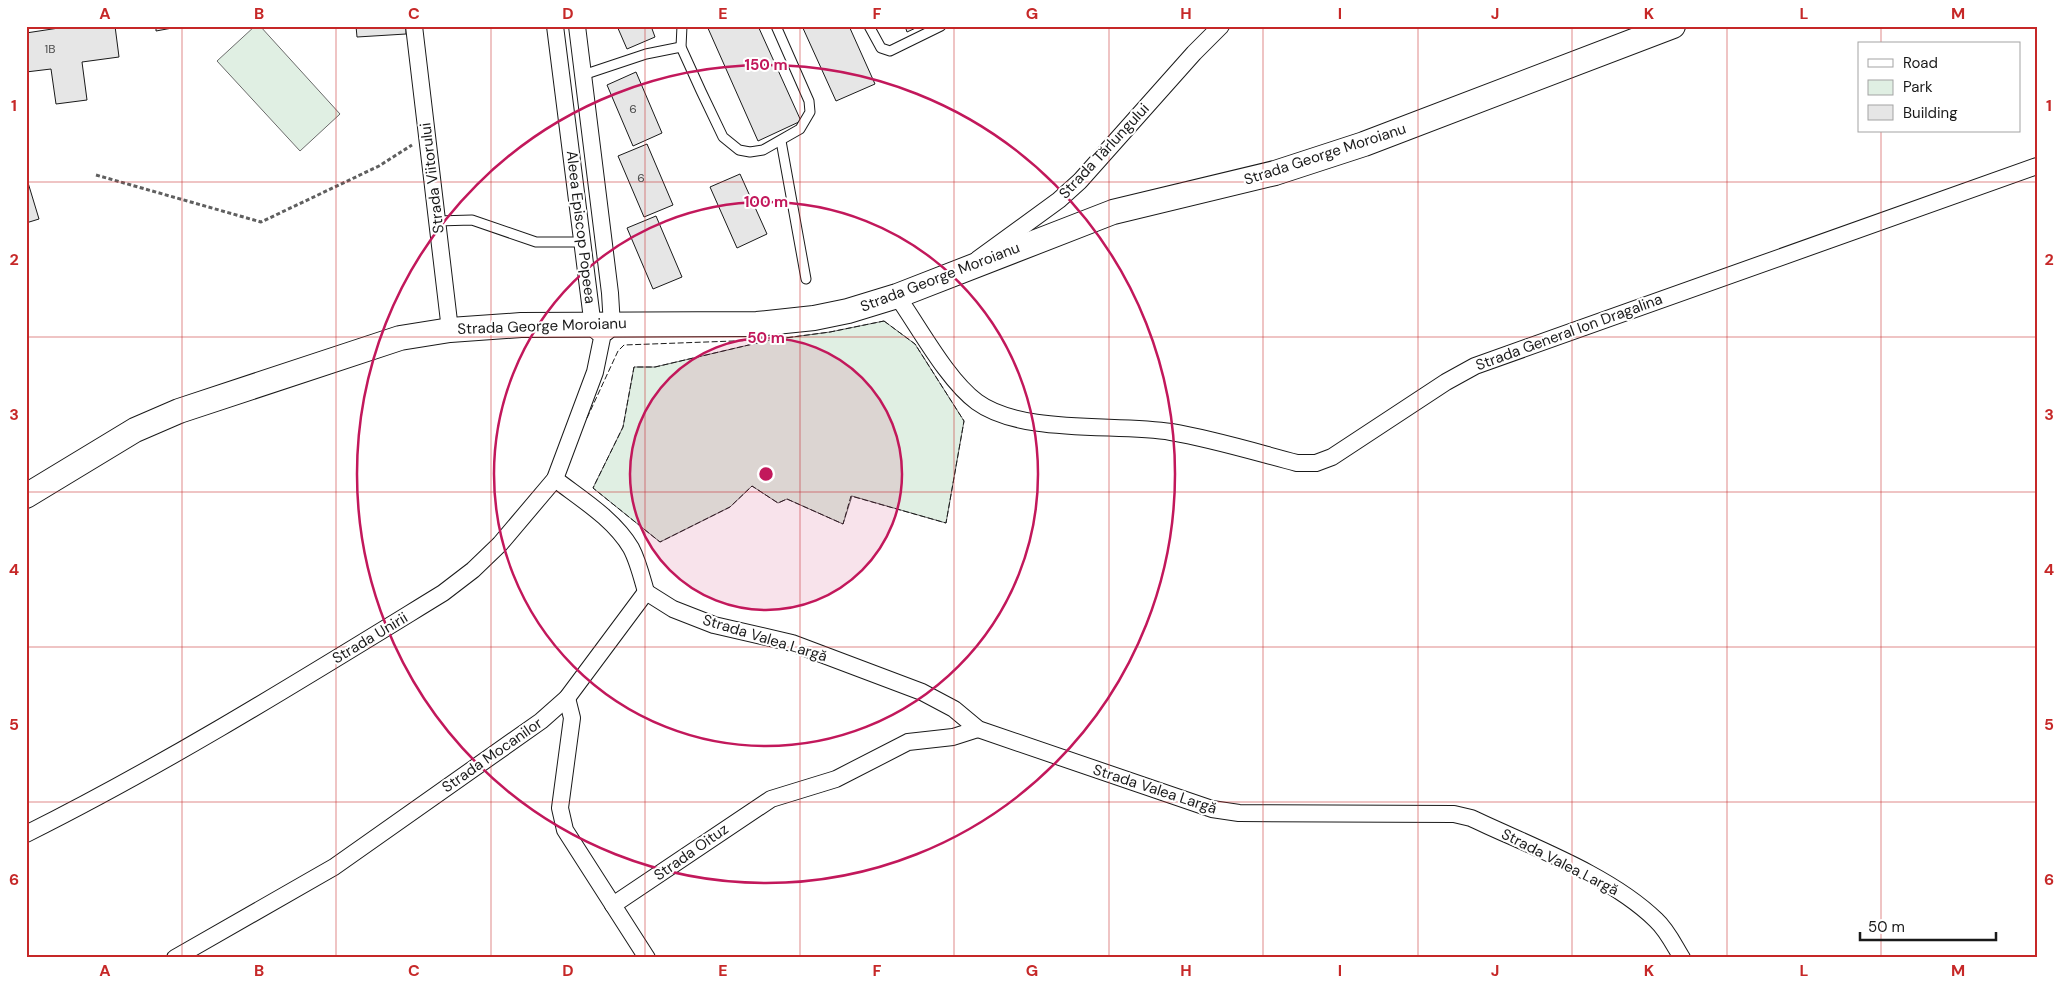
<svg xmlns="http://www.w3.org/2000/svg" width="2063" height="984" font-family="'DM Sans',sans-serif">
  <rect width="100%" height="100%" fill="#fff"/>
  <g fill="#e0efe3" stroke="#6a6a6a">
    <polygon points="255,26 260,26 340,114 300,151 217,61"/>
    <polygon points="884,321 915,344 964,421 946,523 852,496 843,524 787,499 778,503 752,486 730,507 660,542 593,488 623,427 634,367 655,367 770,340 830,332"/>
  </g>
  <g fill="#e6e6e6" stroke="#1a1a1a">
    <polygon points="72,26 115,26 119,57 82,62 87,100 56,104 51,69 26,72 26,33"/>
    <polygon points="156,26 183,26 156,31"/>
    <polygon points="356,26 406,26 406,34 357,37"/>
    <polygon points="617,26 651,26 655,37 627,49"/>
    <polygon points="707,26 758,26 801,121 758,141"/>
    <polygon points="802,26 849,26 875,84 836,101"/>
    <polygon points="905,26 920,26 907,32"/>
    <polygon points="636,72 662,133 633,146 607,85"/>
    <polygon points="647,144 673,205 644,217 618,156"/>
    <polygon points="740,174 767,234 737,248 710,187"/>
    <polygon points="26,176 39,219 26,223"/>
    <polygon points="656,216 682,277 653,289 627,228"/>
  </g>
  <g fill="none" stroke-linecap="round" stroke-linejoin="round">
    <defs>
      <g id="lane">
        <polyline points="682,26 681,47 701,91 723,137 739,150 750,152 763,150 800,129 810,112 809,101 776,26"/>
        <polyline points="869,26 881,48 890,51 941,26"/>
        <polyline points="583,75 646,54 681,47"/>
        <polyline points="781,141 806,279"/>
        <polyline points="437,221 472,220 536,242 583,242"/>
      </g>
      <g id="street">
        <polyline points="414,26 450,330"/>
        <polyline points="555,26 593,327 597,332"/>
        <polyline points="577,26 610,293 612,326 607,332"/>
        <polyline points="978,259 1059,200 1080,181 1194,53 1221,26"/>
        <path d="M897,296C919,327 947,380 977,402C1022,435 1117,423 1171,432C1213,439 1255,452 1297,463H1316L1332,457L1446,382L1475,366L2037,166"/>
        <path d="M555,479C581,499 614,519 631,548C638,561 642,578 646,592"/>
        <path d="M646,592L673,609L714,625L792,643L922,692L954,709L978,729L1212,809L1239,813L1454,814L1471,818C1530,846 1610,875 1656,920C1667,930 1674,945 1682,958"/>
        <polyline points="567,698 572,718 560,808 565,830 647,958"/>
        <path d="M26,834C170,762 306,677 443,593L473,570L500,544L555,479L595,372L602,338"/>
        <polyline points="613,905 771,799 836,779 908,742 953,737 978,729"/>
        <polyline points="175,958 334,867 541,721 567,698 646,592"/>
      </g>
      <polyline id="secondary" points="26,496 135,430 179,411 400,338 450,330 521,325 757,324 814,318 848,311 897,296 1113,212 1275,173 1364,144 1673,26"/>
    </defs>
    <use href="#lane" stroke="#1a1a1a" stroke-width="11"/>
    <use href="#street" stroke="#1a1a1a" stroke-width="18"/>
    <use href="#secondary" stroke="#1a1a1a" stroke-width="26"/>
    <polyline stroke="#5f5f5f" stroke-width="3" stroke-dasharray="4 2.5" stroke-linecap="butt" points="96,175 261,222 379,166 412,145"/>
    <use href="#lane" stroke="#fff" stroke-width="9"/>
    <use href="#street" stroke="#fff" stroke-width="16"/>
    <use href="#secondary" stroke="#fff" stroke-width="24"/>
    <g stroke="#1a1a1a" stroke-width="1" stroke-dasharray="6 2.5" stroke-linecap="butt">
      <polygon points="884,321 915,344 964,421 946,523 851,496 843,524 787,499 778,503 752,486 730,507 660,542 593,488 623,427 634,367 655,367 770,340 830,332"/>
      <polyline points="587,418 618,351 624,345 761,340"/>
    </g>
  </g>
  <path fill="none" stroke="#c62828" stroke-width="1" stroke-opacity="0.55" d="M182,26V958M336,26V958M491,26V958M645,26V958M800,26V958M954,26V958M1109,26V958M1263,26V958M1418,26V958M1572,26V958M1727,26V958M1881,26V44M1881,131V958M26,182H2037M26,337H2037M26,492H2037M26,647H2037M26,802H2037"/>
  <circle cx="766" cy="474" r="136" fill="#c2185b" fill-opacity=".12"/>
  <g fill="none" stroke="#c2185b" stroke-width="2.5">
    <circle cx="766" cy="474" r="136"/>
    <circle cx="766" cy="474" r="272"/>
    <circle cx="766" cy="474" r="409"/>
  </g>
  <g text-anchor="middle" dominant-baseline="central" stroke-width="4" stroke-linejoin="round" paint-order="stroke">
    <g font-size="12" fill="#4d4d4d">
      <text x="50" y="49">1B</text>
      <text x="633" y="109">6</text>
      <text x="641" y="178">6</text>
    </g>
    <g font-size="15" fill="#1a1a1a" stroke="#fff">
      <text transform="translate(1104 151) rotate(-47)">Strada Tărlungului</text>
      <text transform="translate(1325 154) rotate(-18)">Strada George Moroianu</text>
      <text transform="translate(432 178) rotate(-97)">Strada Viitorului</text>
      <text transform="translate(581 227) rotate(83)">Aleea Episcop Popeea</text>
      <text transform="translate(940 277) rotate(-21)">Strada George Moroianu</text>
      <text transform="translate(542 326) rotate(-2)">Strada George Moroianu</text>
      <text transform="translate(1569 332) rotate(-20)">Strada General Ion Dragalina</text>
      <text transform="translate(370 638) rotate(-31)">Strada Unirii</text>
      <text transform="translate(765 638) rotate(17)">Strada Valea Largă</text>
      <text transform="translate(492 755) rotate(-35)">Strada Mocanilor</text>
      <text transform="translate(1155 789) rotate(18)">Strada Valea Largă</text>
      <text transform="translate(691 852) rotate(-35)">Strada Oituz</text>
      <text transform="translate(1560 862) rotate(27)">Strada Valea Largă</text>
    </g>
  </g>
  <circle cx="766" cy="474" r="8" fill="#c2185b" stroke="#fff" stroke-width="2.5"/>
  <g font-size="15" text-anchor="middle" font-weight="bold" fill="#c2185b" stroke="#fff" stroke-width="4" stroke-linejoin="round" paint-order="stroke">
    <text x="766" y="70">150 m</text>
    <text x="766" y="207">100 m</text>
    <text x="766" y="343">50 m</text>
  </g>
  <rect width="2063" height="984" fill="none" stroke="#ffffff" stroke-width="55"/>
  <rect x="1858" y="42" width="162" height="90" fill="#ffffff" stroke="#a3a3a3"/>
  <rect x="1868" y="59" width="25" height="8" fill="#ffffff" stroke="#a3a3a3"/>
  <text x="1903" y="68" font-size="15" fill="#1a1a1a">Road</text>
  <rect x="1868" y="80" width="25" height="15" fill="#e0efe3" stroke="#a3a3a3"/>
  <text x="1903" y="92" font-size="15" fill="#1a1a1a">Park</text>
  <rect x="1868" y="105" width="25" height="15" fill="#e6e6e6" stroke="#a3a3a3"/>
  <text x="1903" y="118" font-size="15" fill="#1a1a1a">Building</text>
  <path d="M1860 932v8h136v-8" fill="none" stroke="#1a1a1a" stroke-width="2.5"/>
  <text x="1868" y="932" font-size="15" fill="#1a1a1a" stroke="#ffffff" stroke-width="4" paint-order="stroke">50 m</text>
  <rect x="28" y="28" width="2008" height="928" fill="none" stroke="#c62828" stroke-width="2"/>
  <g font-size="16" text-anchor="middle" font-weight="bold" fill="#c62828">
    <text x="105" y="19">A</text>
    <text x="259" y="19">B</text>
    <text x="414" y="19">C</text>
    <text x="568" y="19">D</text>
    <text x="723" y="19">E</text>
    <text x="877" y="19">F</text>
    <text x="1032" y="19">G</text>
    <text x="1186" y="19">H</text>
    <text x="1340" y="19">I</text>
    <text x="1495" y="19">J</text>
    <text x="1649" y="19">K</text>
    <text x="1804" y="19">L</text>
    <text x="1958" y="19">M</text>
    <text x="14" y="111">1</text>
    <text x="2049" y="111">1</text>
    <text x="14" y="265">2</text>
    <text x="2049" y="265">2</text>
    <text x="14" y="420">3</text>
    <text x="2049" y="420">3</text>
    <text x="14" y="575">4</text>
    <text x="2049" y="575">4</text>
    <text x="14" y="730">5</text>
    <text x="2049" y="730">5</text>
    <text x="14" y="885">6</text>
    <text x="2049" y="885">6</text>
    <text x="105" y="976">A</text>
    <text x="259" y="976">B</text>
    <text x="414" y="976">C</text>
    <text x="568" y="976">D</text>
    <text x="723" y="976">E</text>
    <text x="877" y="976">F</text>
    <text x="1032" y="976">G</text>
    <text x="1186" y="976">H</text>
    <text x="1340" y="976">I</text>
    <text x="1495" y="976">J</text>
    <text x="1649" y="976">K</text>
    <text x="1804" y="976">L</text>
    <text x="1958" y="976">M</text>
  </g>
</svg>
